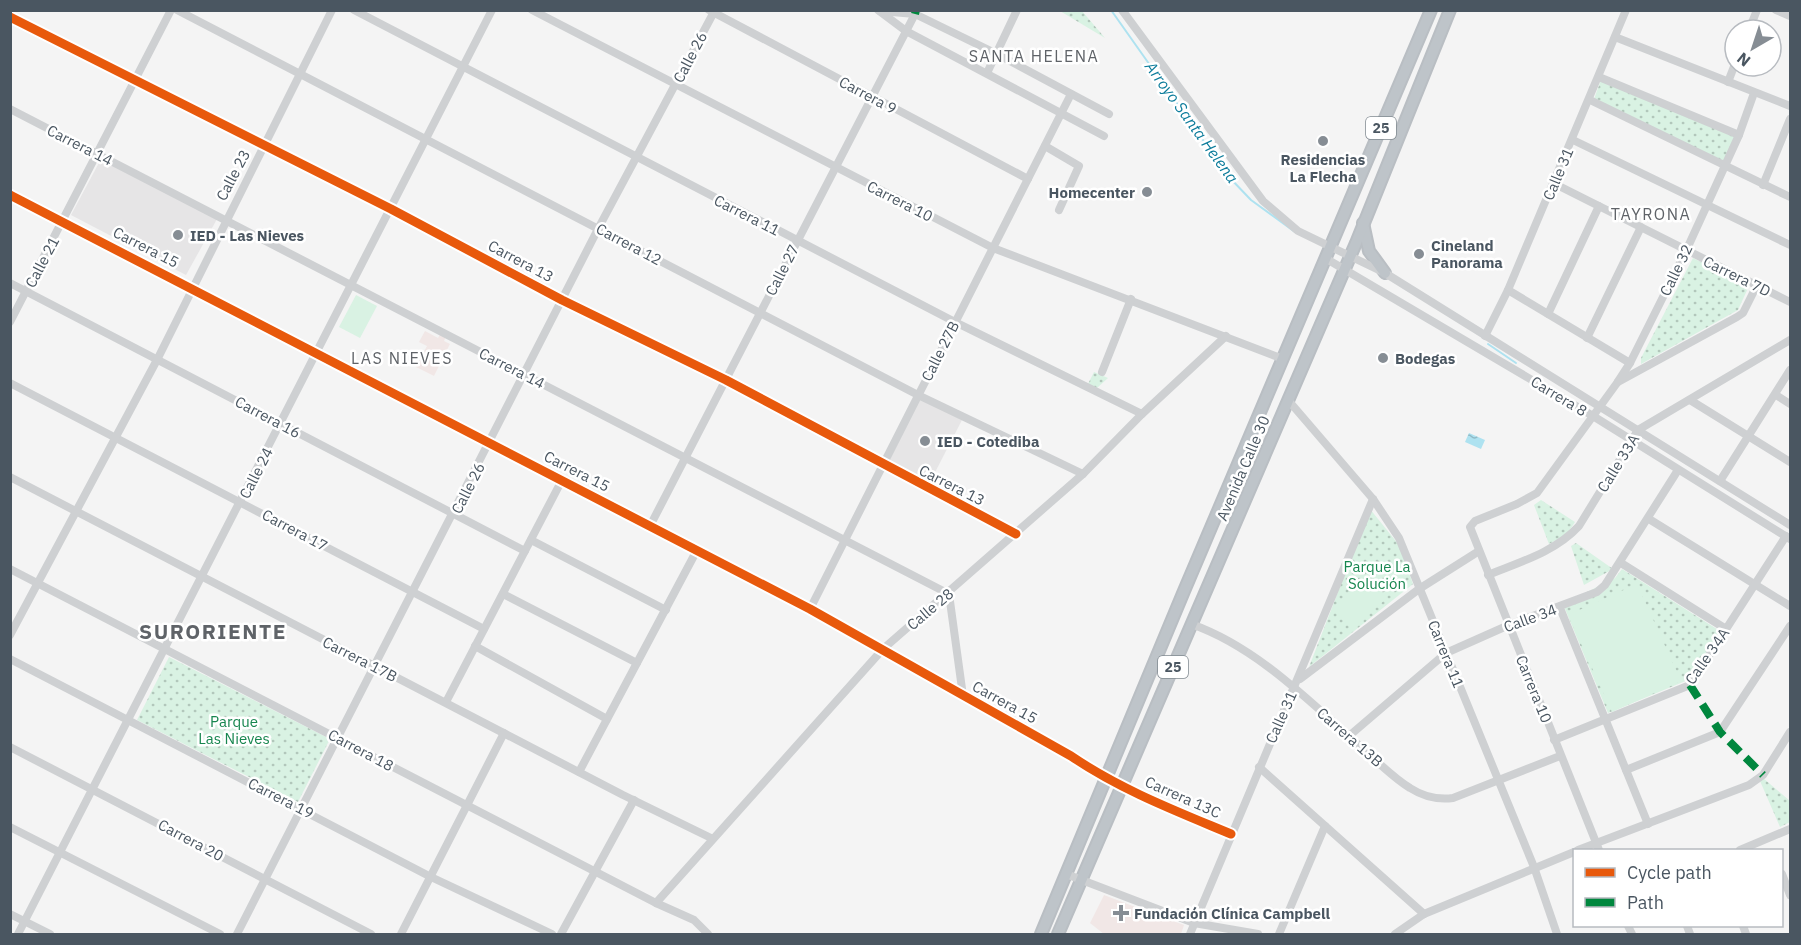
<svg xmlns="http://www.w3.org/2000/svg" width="1801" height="945" font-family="'IBM Plex Sans',sans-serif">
  <defs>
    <pattern id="green-dots" width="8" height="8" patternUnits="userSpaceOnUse" patternTransform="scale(1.5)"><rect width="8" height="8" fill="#d9f2e3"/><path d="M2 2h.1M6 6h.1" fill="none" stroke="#b2c7bb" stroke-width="1.8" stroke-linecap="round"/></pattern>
    <pattern id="water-ripples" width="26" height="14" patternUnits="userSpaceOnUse" patternTransform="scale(1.5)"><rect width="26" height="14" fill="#aee2f0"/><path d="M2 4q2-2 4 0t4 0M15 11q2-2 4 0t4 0" fill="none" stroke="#90bac6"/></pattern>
  </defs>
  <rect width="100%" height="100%" fill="#f4f4f4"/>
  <g fill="#e6e5e6">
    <polygon points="101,159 217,219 186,275 71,215"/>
    <polygon points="920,399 962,420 929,484 888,463"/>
  </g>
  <g fill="#f1e7e6">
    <polygon points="425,331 438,338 441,333 446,336 444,341 450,344 434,376 416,367 427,346 419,342"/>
    <polygon points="1104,895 1143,910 1153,919 1157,915 1184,925 1181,934 1104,934 1090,923"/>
  </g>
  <g fill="url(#green-dots)">
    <polygon points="1060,11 1082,11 1105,38"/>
    <polygon points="1601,80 1735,137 1726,165 1594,99"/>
    <polygon points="1693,258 1749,286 1738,310 1641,364 1641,358"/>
    <polygon points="1094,372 1108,378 1097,388 1088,384"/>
    <polygon points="1541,500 1575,522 1567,534 1549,544 1534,505"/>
    <polygon points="1370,509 1399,545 1413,584 1309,667"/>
    <polygon points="1576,543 1613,569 1584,585 1571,546"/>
    <polygon points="1622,569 1720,631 1688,680 1608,713 1563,604 1615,578"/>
    <polygon points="169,657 330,739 298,802 137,720"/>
    <polygon points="1763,778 1790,801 1790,822 1780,827 1760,781"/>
  </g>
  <g fill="#d9f2e3">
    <polygon points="356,295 377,306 360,338 339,327"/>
    <polygon points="1368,577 1387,598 1351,629 1333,608"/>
    <polygon points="1637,584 1681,681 1612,712 1568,615"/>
  </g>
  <polygon fill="url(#water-ripples)" points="1469,433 1485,440 1481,449 1465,442"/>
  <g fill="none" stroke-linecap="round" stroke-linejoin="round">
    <g stroke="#aee2f0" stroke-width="2">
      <polyline points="1111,10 1229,177 1251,200 1295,232"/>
      <polyline points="1488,344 1516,363"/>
    </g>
    <defs>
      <g id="highway">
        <polyline points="1363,223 1369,251 1385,273"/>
        <polyline points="1041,934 1184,591 1431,10"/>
        <polyline points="1058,934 1356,243 1450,10"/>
      </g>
    </defs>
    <use href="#highway" stroke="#b9bec3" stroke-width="14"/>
    <g stroke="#ced0d2" stroke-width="8">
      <polyline points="177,10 918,395 1083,474"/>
      <polyline points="354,10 955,322 1142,414"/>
      <polyline points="532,10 993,248 1283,359"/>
      <polyline points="709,10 1028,179"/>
      <polyline points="878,10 906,31 1104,136"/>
      <polyline points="1122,10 1263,201 1298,231 1385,273 1790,525"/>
      <polyline points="1776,10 1790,16"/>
      <polyline points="880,11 915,14 995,53 1109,114"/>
      <polyline points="10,17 391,209 562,300 726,380 1016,534"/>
      <polyline points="1749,30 1757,10"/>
      <polyline points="1615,37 1790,106"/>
      <polyline points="987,73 1017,10"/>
      <polyline points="1599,77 1739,135"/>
      <polyline points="1728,82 1735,64"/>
      <polyline points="1590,100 1790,197"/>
      <polyline points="10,109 949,594 963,696"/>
      <polyline points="1573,140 1790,245"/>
      <polyline points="1045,146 1079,166 1059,210"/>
      <polyline points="1555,184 1790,302"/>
      <polyline points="1763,185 1790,119"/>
      <path d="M10,195L810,609L1071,756C1121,790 1176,811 1231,834"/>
      <polyline points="1325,258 1593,416 1790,539"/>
      <polyline points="10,283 525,551"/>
      <polyline points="1508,290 1630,363"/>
      <polyline points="1548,314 1599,206"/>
      <polyline points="10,322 171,10"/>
      <polyline points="1485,336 1508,290 1626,10"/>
      <polyline points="1587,338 1641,227"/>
      <polyline points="1102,372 1131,299"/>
      <polyline points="1618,382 1737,317 1743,313 1757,285"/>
      <polyline points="10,383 484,629"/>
      <polyline points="1776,395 1790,404"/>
      <polyline points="1288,400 1373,499 1399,538 1534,867 1557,934"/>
      <polyline points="1690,400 1790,462"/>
      <polyline points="10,477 623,795 711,838"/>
      <polyline points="1720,481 1790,370"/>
      <polyline points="1649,519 1790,606"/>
      <polyline points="650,526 915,14"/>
      <polyline points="531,540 666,610"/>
      <polyline points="1621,563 1726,629"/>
      <polyline points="10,569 656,903 694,920 708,934"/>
      <path d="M1488,575C1520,562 1555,552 1579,526L1638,430L1790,340"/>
      <polyline points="503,594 637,663"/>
      <polyline points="1560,608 1648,824"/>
      <polyline points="810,609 1071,94"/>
      <path d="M1191,624C1257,647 1310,702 1361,747C1377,761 1392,777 1410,788C1424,797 1438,800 1453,798L1560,756"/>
      <polyline points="10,635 158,358 332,10"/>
      <polyline points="475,646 607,719"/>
      <polyline points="10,659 431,877 552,934"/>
      <polyline points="1300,679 1419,589 1479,551"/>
      <polyline points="446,702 562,480"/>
      <polyline points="1349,736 1446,653 1509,625 1597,592 1605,585 1678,470"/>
      <polyline points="1554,740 1690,685 1786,536"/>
      <polyline points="10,747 371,934"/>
      <polyline points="1259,767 1424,914"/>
      <polyline points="1626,770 1720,732 1790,626"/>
      <polyline points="579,772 697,550"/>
      <polyline points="10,827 220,934"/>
      <polyline points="1578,850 1749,785 1763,775 1790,732"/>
      <polyline points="1599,850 1470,527 1475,521 1517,504 1537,493 1617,383 1630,363 1686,251 1739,135 1754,93"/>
      <polyline points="1740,850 1790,829"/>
      <polyline points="1066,874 1194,923 1258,934"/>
      <polyline points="1782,874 1790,895"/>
      <polyline points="656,903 883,649 1083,474 1142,414 1226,336"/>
      <polyline points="10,914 50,934"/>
      <polyline points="1628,926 1632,934"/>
      <polyline points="1687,926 1690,934"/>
      <polyline points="1743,926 1746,934"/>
      <polyline points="18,934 492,10"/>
      <polyline points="237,934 599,227 715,10"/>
      <polyline points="401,934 504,733"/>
      <polyline points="561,934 634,800"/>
      <polyline points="1190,934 1373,499"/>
      <polyline points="1279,934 1325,826"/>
      <polyline points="1395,934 1424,914 1574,852"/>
    </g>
    <use href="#highway" stroke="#bec4c9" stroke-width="10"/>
    <g stroke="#00873e" stroke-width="8" stroke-dasharray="15 8" stroke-linecap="butt">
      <polyline points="915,14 916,10"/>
      <polyline points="1690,685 1720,732 1763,775"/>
    </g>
    <defs>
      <g id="cycleway">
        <polyline points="10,17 391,209 562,300 726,380 1016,534"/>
        <path d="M10,195L810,609L1071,756C1121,790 1176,811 1231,834"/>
      </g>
    </defs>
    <use href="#cycleway" stroke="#fff" stroke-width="13"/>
    <use href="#cycleway" stroke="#e8590c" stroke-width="9"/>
  </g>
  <g fill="#868d94" stroke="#fff" stroke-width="2">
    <circle cx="1323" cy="141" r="6"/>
    <circle cx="1147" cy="192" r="6"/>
    <circle cx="178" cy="235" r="6"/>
    <circle cx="1419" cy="254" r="6"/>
    <circle cx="1383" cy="358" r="6"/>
    <circle cx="925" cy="441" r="6"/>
    <path d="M1118 904h6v6h6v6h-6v6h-6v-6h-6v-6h6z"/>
  </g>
  <g text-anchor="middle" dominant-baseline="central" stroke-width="5" stroke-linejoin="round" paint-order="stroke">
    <g fill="#fff" stroke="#808990" stroke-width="1.5">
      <rect x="1366" y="117" width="30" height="22" rx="4.5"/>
      <rect x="1158" y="656" width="30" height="22" rx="4.5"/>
    </g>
    <g font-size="14" font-weight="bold" fill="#4a5661">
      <text x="1381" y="128">25</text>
      <text x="1173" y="667">25</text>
    </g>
    <g font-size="15" fill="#4a5661" stroke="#fff">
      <text transform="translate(690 57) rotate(-62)">Calle 26</text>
      <text transform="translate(868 95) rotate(28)">Carrera 9</text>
      <text transform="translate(80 145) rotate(27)">Carrera 14</text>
      <text transform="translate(1558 174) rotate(-67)">Calle 31</text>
      <text transform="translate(233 175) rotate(-62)">Calle 23</text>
      <text transform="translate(900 201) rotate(27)">Carrera 10</text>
      <text transform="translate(747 215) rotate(27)">Carrera 11</text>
      <text transform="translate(629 244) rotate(28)">Carrera 12</text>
      <text transform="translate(146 247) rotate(27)">Carrera 15</text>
      <text transform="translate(521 261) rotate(28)">Carrera 13</text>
      <text transform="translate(42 262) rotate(-62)">Calle 21</text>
      <text transform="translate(782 270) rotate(-63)">Calle 27</text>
      <text transform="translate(1676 270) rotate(-64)">Calle 32</text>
      <text transform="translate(1737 276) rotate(26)">Carrera 7D</text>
      <text transform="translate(940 351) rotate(-63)">Calle 27B</text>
      <text transform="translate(512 368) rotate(27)">Carrera 14</text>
      <text transform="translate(1559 396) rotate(31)">Carrera 8</text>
      <text transform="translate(268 417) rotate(28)">Carrera 16</text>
      <text transform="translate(1618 463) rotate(-58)">Calle 33A</text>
      <text transform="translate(1243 468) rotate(-67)">Avenida Calle 30</text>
      <text transform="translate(577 471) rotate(27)">Carrera 15</text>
      <text transform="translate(256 473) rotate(-63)">Calle 24</text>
      <text transform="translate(952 485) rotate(27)">Carrera 13</text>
      <text transform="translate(468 488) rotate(-63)">Calle 26</text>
      <text transform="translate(295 530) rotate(28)">Carrera 17</text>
      <text transform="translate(930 609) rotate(-40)">Calle 28</text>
      <text transform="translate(1530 618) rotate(-20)">Calle 34</text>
      <text transform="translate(1446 654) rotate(68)">Carrera 11</text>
      <text transform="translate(1707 656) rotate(-55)">Calle 34A</text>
      <text transform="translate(360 659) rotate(27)">Carrera 17B</text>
      <text transform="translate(1534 689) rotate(68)">Carrera 10</text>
      <text transform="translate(1005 702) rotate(29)">Carrera 15</text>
      <text transform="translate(1281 717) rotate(-66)">Calle 31</text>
      <text transform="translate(1350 737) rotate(41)">Carrera 13B</text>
      <text transform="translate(361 750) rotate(28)">Carrera 18</text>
      <text transform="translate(1183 797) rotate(24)">Carrera 13C</text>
      <text transform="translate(281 798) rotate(27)">Carrera 19</text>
      <text transform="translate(191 840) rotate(28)">Carrera 20</text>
    </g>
    <g font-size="15" font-weight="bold" fill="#4a5661" stroke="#fff" text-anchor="start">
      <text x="1323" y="159" text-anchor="middle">Residencias<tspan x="1323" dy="17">La Flecha</tspan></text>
      <text x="1135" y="192" text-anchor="end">Homecenter</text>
      <text x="190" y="235">IED - Las Nieves</text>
      <text x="1431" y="245">Cineland<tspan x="1431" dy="17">Panorama</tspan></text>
      <text x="1395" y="358">Bodegas</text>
      <text x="937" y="441">IED - Cotediba</text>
      <text x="1134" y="913">Fundación Clínica Campbell</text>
    </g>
    <g font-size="15" fill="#17864f" stroke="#fff">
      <text x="1377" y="566">Parque La<tspan x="1377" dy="17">Solución</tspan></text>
      <text x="234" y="721">Parque<tspan x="234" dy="17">Las Nieves</tspan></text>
    </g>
    <g font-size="16" letter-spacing="1.5" fill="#5f6368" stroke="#fff">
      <text x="1034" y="56">SANTA HELENA</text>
      <text x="1651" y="214">TAYRONA</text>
      <text x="402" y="358">LAS NIEVES</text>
    </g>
    <g font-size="16" font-style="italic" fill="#0c7c9b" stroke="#fff">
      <text transform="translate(1192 122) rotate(54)">Arroyo Santa Helena</text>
    </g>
    <g font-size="21" font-weight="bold" letter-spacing="1.5" fill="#5f6368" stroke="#fff">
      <text x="213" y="631">SURORIENTE</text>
    </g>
  </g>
  <rect width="1801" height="945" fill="none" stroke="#4a5661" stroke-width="24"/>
  <rect x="1573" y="849" width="210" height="78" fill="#ffffff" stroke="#b7bbc0" stroke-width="1.5"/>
  <rect x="1585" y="868" width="30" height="9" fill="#e8590c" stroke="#b7bbc0" stroke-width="1.5"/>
  <text x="1627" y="879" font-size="18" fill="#4a5661">Cycle path</text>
  <rect x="1585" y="898" width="30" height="9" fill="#00873e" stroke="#b7bbc0" stroke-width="1.5"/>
  <text x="1627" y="909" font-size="18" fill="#4a5661">Path</text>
  <g transform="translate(1753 48) rotate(219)"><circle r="28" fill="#ffffff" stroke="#b7bbc0" stroke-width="1.5"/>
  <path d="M0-4.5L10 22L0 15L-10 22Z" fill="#868d94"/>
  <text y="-9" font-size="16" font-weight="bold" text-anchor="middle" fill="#4a5661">N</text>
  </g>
</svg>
